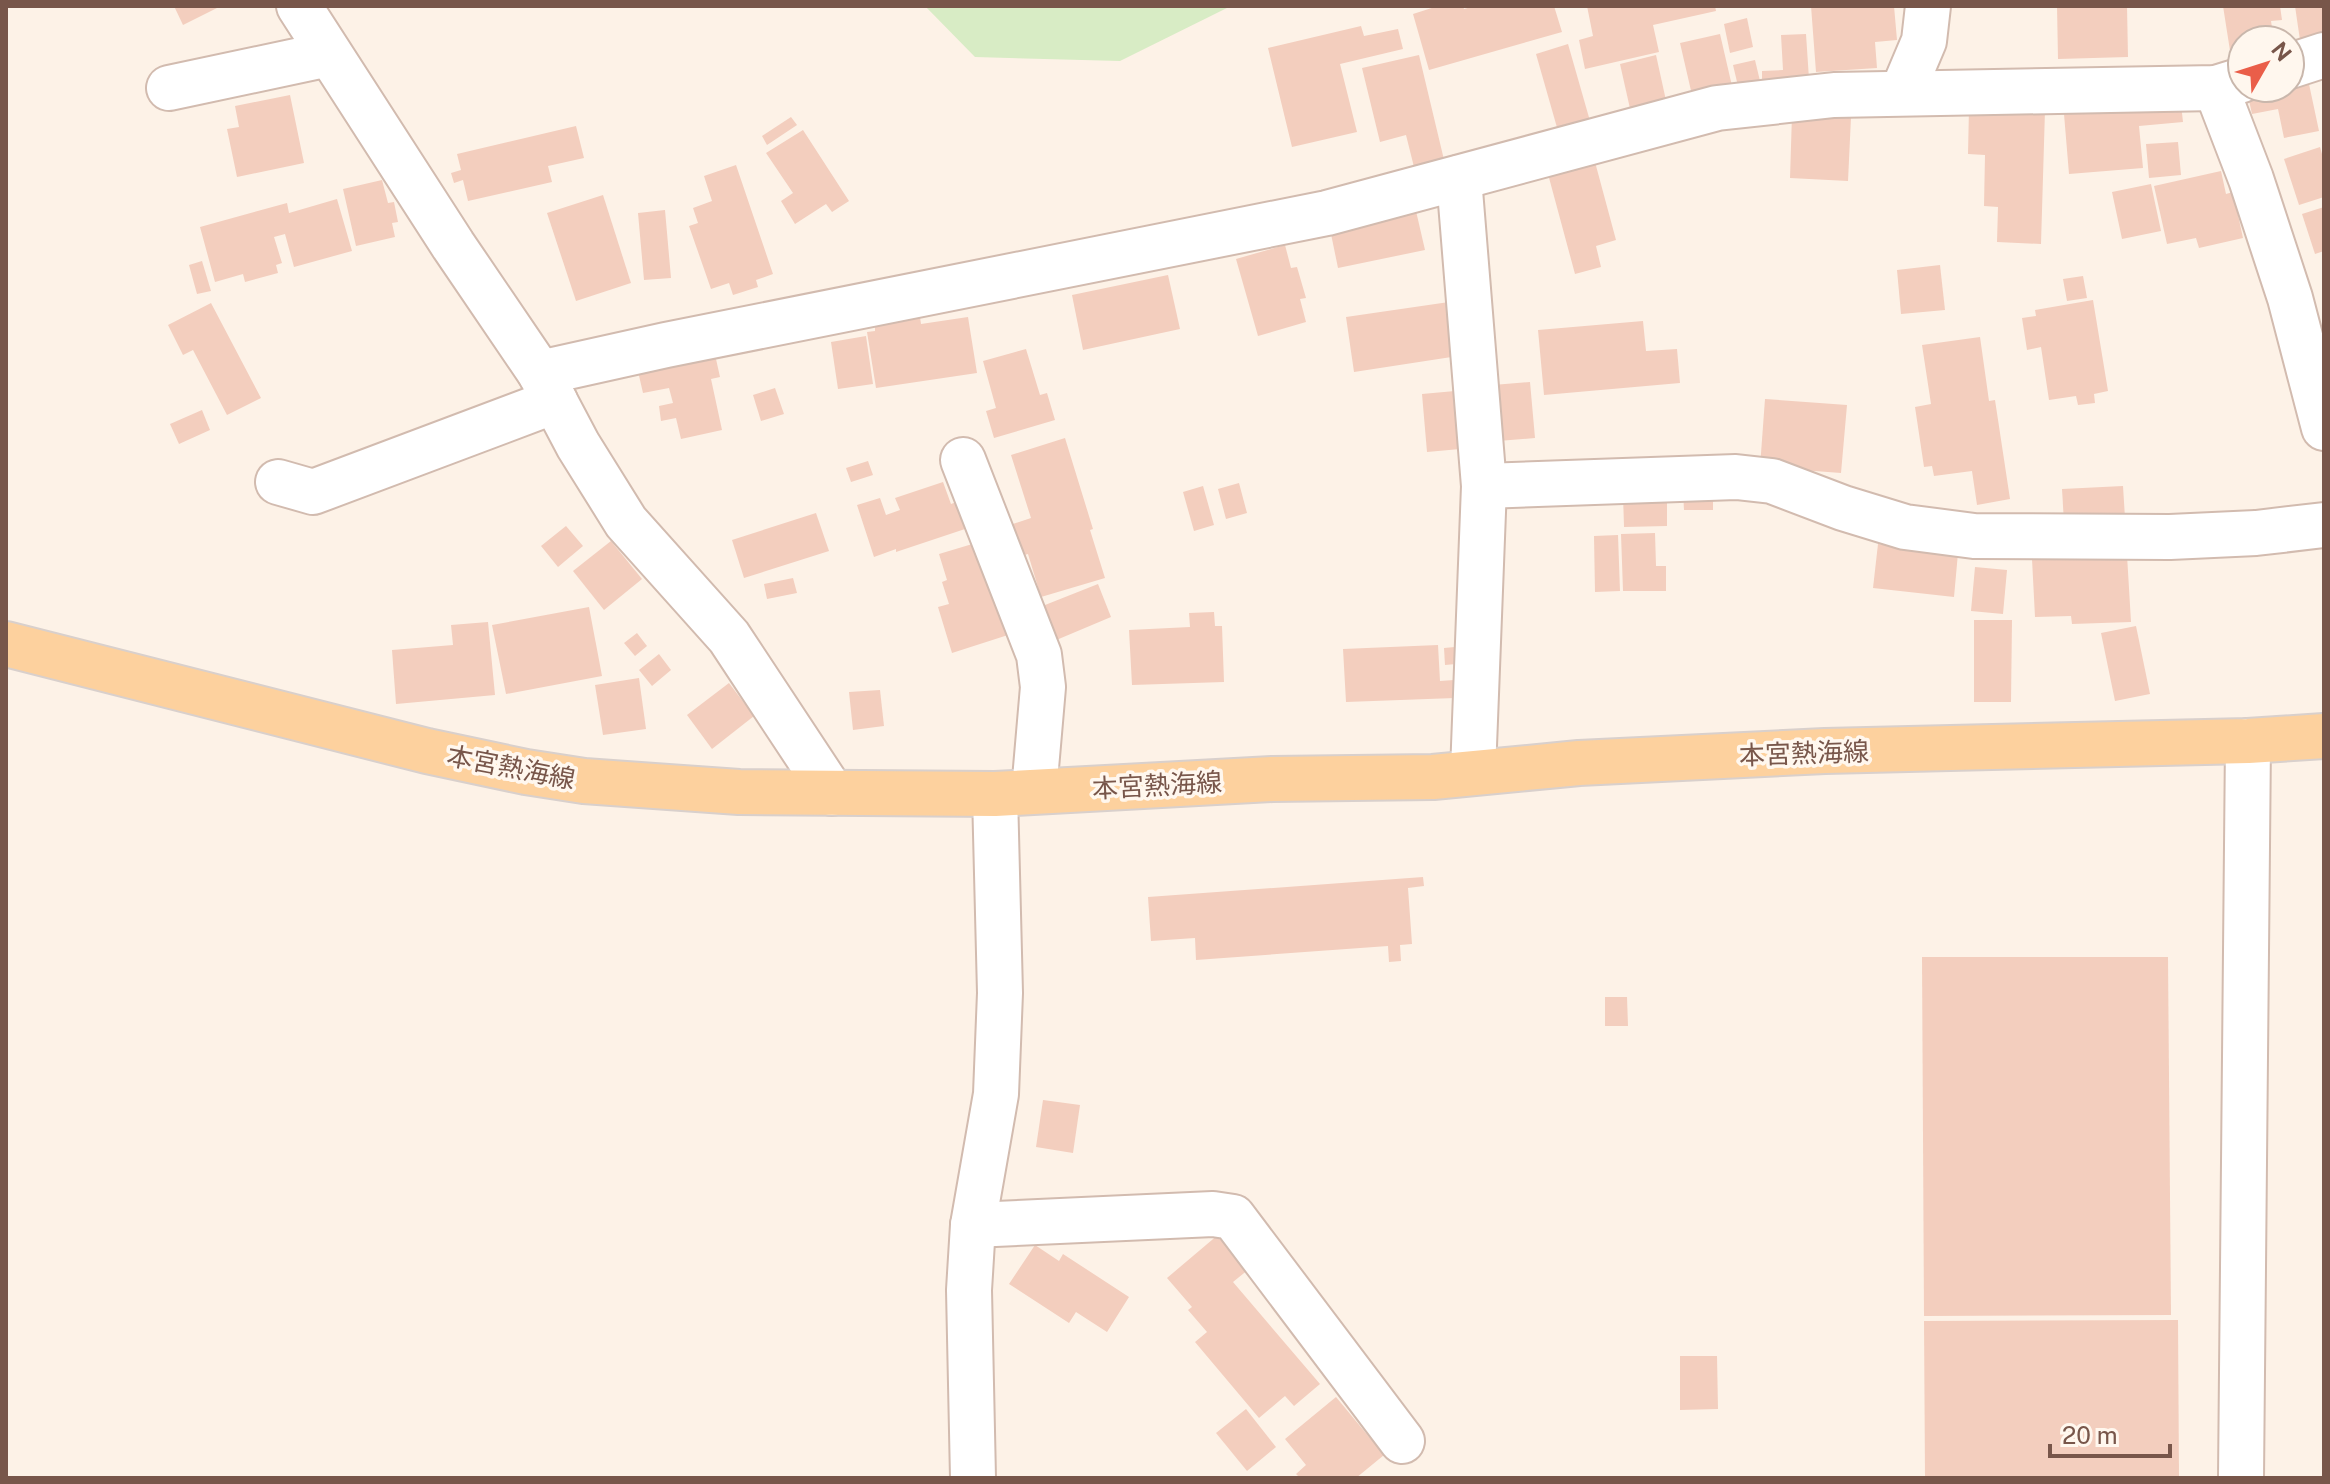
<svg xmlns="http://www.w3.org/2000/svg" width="2330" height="1484" font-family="'Public Sans','Noto Sans JP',sans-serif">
  <rect width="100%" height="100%" fill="#fdf2e7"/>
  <polygon fill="#d8ecc5" points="925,6 1231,6 1120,61 975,57"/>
  <g fill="#f3cebe">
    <polygon points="174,6 221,6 183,25"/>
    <polygon points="1438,6 1463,6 1464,9 1475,6 1554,6 1562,32 1429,70 1413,14"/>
    <polygon points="1587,6 1715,6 1716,11 1653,25 1659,52 1585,69 1579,40 1593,36"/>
    <polygon points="1811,6 1894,6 1897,40 1875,42 1877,68 1816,72"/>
    <polygon points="2057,6 2127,6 2128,57 2058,59"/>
    <polygon points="2223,6 2280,6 2282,20 2271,21 2274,40 2242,40 2242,56 2231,57"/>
    <polygon points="2295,6 2324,6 2324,44 2301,47"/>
    <polygon points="1747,18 1753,47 1730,53 1724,24"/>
    <polygon points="1361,26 1364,36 1398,29 1403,49 1340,64 1357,132 1292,147 1268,48"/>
    <polygon points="1720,34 1732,86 1692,95 1680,43"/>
    <polygon points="1806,34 1809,79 1762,82 1762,71 1783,70 1781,35"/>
    <polygon points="1568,44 1590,121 1558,131 1536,54"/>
    <polygon points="1419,55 1445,164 1415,171 1406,135 1380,142 1362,68"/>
    <polygon points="1656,55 1667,105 1631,113 1620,64"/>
    <polygon points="1755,60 1760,81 1738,86 1733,65"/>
    <polygon points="2309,84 2319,131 2284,138 2278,109 2252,114 2248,96"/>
    <polygon points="290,95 304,163 237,177 227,129 239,127 235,106"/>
    <polygon points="2181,104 2183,122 2139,126 2143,168 2069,174 2064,114"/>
    <polygon points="1969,108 2045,110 2041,244 1997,242 1998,207 1984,206 1985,155 1968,154"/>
    <polygon points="1792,115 1851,117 1848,181 1790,178"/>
    <polygon points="791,117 797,125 767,145 762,136"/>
    <polygon points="576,126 584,158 548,166 552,182 468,201 463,180 454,183 451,173 461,170 457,154"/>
    <polygon points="803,130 849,201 832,212 826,204 795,224 781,201 793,193 766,153"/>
    <polygon points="2178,142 2181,175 2149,178 2146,144"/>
    <polygon points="2320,147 2324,161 2324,197 2299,205 2284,159"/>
    <polygon points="1595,162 1616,240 1596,246 1601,267 1575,274 1548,174"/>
    <polygon points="736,165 773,274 756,280 758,287 733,295 729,283 711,289 689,226 698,223 693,208 712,201 704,176"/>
    <polygon points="2221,171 2226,194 2233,192 2243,238 2199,248 2196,238 2167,244 2154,186"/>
    <polygon points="382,180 388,203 394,202 398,222 392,223 395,237 356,246 343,189"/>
    <polygon points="2151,184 2161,231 2122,239 2112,192"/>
    <polygon points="603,195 631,283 576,301 547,213"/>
    <polygon points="337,199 352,251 294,267 285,234 274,237 282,263 276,265 278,273 245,282 243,274 215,282 200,227 287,203 289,213"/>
    <polygon points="2324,207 2324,251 2315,254 2302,214"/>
    <polygon points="665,210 671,278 644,280 638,213"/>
    <polygon points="1416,211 1425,250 1338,268 1330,229"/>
    <polygon points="1285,245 1291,268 1297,267 1306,298 1300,299 1306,322 1258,336 1236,259"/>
    <polygon points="202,261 211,291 197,294 189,265"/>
    <polygon points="1940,265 1945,310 1901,314 1897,270"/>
    <polygon points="1168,275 1180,329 1083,350 1072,295"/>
    <polygon points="2083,276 2087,298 2067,301 2063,279"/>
    <polygon points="2093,300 2108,391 2094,394 2095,403 2078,405 2076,396 2049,400 2041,347 2027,350 2022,318 2036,316 2035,310"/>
    <polygon points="1449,302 1458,356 1354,372 1346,317"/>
    <polygon points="211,303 261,398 227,415 193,350 183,355 168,325"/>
    <polygon points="920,317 921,324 968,317 977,373 876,388 867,332 875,331 875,324"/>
    <polygon points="1643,321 1646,351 1677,349 1680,383 1544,395 1538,330"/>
    <polygon points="866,336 873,384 838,389 831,342"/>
    <polygon points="1980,337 1989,401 1995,400 2010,499 1977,505 1972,471 1934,476 1932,466 1924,467 1915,407 1931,404 1922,345"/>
    <polygon points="1026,349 1040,395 1047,393 1055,420 994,438 986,411 996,408 983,361"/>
    <polygon points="714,350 720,377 711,379 722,430 681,439 676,418 661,421 659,406 673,403 669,388 643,393 637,367"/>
    <polygon points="1530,382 1535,438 1498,441 1493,385"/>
    <polygon points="775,388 784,414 761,421 753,395"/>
    <polygon points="1455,391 1460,449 1427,452 1422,394"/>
    <polygon points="1765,399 1847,405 1841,473 1760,467"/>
    <polygon points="202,410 210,430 179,444 170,424"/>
    <polygon points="1065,438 1093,529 1090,530 1105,578 1041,597 1028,554 1017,557 1007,526 1031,518 1011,455"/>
    <polygon points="868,461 873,475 851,482 846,468"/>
    <polygon points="943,482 951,504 964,499 974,526 896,552 896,549 874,557 857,505 880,498 886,515 900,510 895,498"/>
    <polygon points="1239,483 1247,513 1226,519 1218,489"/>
    <polygon points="1203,486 1214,525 1194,531 1183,492"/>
    <polygon points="2123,486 2125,518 2064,522 2062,489"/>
    <polygon points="1713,491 1713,510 1684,510 1683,492"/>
    <polygon points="1667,494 1667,526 1624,527 1623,495"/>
    <polygon points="816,513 829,551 744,578 732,540"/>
    <polygon points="566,526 583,546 558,567 541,546"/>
    <polygon points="1655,533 1656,566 1666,566 1666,591 1623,591 1621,534"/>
    <polygon points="1618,535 1620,591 1595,592 1594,536"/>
    <polygon points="611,541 642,579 604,610 573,571"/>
    <polygon points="979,542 1008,635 952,653 938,607 949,604 942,582 947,580 939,554"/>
    <polygon points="1878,544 1958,553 1954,597 1873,588"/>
    <polygon points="2127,555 2131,622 2072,624 2071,616 2035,617 2032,559"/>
    <polygon points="1975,567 2007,570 2003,614 1971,611"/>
    <polygon points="793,578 797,593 767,599 764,584"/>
    <polygon points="1098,584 1111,617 1054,641 1040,607"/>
    <polygon points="589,607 602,676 506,694 492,625"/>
    <polygon points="1214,612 1215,626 1222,626 1224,682 1132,685 1129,630 1190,627 1189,613"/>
    <polygon points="1974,620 2012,620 2011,702 1974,702"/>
    <polygon points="488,622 495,695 396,704 392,650 453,645 451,625"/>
    <polygon points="2136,626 2150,694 2115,701 2101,633"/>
    <polygon points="637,633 647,646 635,656 624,643"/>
    <polygon points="1438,645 1440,681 1454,680 1455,698 1346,702 1343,649"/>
    <polygon points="1455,647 1456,664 1445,665 1444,648"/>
    <polygon points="659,654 671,670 652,686 639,670"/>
    <polygon points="639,678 646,729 603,735 595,685"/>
    <polygon points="729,683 754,716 712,749 687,715"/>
    <polygon points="880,690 884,726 853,730 849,692"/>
    <polygon points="1423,877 1424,886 1408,888 1412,944 1400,945 1401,961 1389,962 1388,946 1196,960 1195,938 1151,941 1148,897"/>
    <polygon points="1922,957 2168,957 2171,1315 1924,1316"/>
    <polygon points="1605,997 1627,997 1628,1026 1605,1026"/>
    <polygon points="1043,1100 1080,1105 1073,1153 1036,1147"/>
    <polygon points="1219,1234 1249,1269 1233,1282 1320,1384 1294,1406 1285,1396 1259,1418 1195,1342 1207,1332 1188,1310 1192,1307 1167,1278"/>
    <polygon points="1035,1245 1059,1261 1063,1254 1129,1297 1107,1332 1076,1312 1069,1323 1009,1284"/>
    <polygon points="2178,1320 2179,1478 1925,1478 1924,1321"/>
    <polygon points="1680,1356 1717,1356 1718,1409 1680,1410"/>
    <polygon points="1336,1397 1384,1455 1356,1478 1300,1478 1296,1474 1306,1465 1285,1439"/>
    <polygon points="1246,1409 1276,1447 1247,1471 1216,1433"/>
  </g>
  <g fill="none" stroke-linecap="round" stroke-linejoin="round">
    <defs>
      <g id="minor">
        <polyline points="299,6 453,245 540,373 578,445 626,522 729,637 832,793"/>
        <polyline points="2290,66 2324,55"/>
        <polyline points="169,88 329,54"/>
        <polyline points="2216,88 2251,179 2290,298 2324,428"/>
        <polyline points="1902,93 1924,41 1928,6"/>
        <polyline points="1459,178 1484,486 1473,772"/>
        <polyline points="540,373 666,345 1327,213 1717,108 1834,95 2216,88 2242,80"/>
        <polyline points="963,460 1039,655 1043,687 1034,791"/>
        <polyline points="278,482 313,492 555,401"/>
        <polyline points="1484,486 1736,477 1772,481 1843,508 1905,527 1974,536 2170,537 2256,533 2324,525"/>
        <polyline points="973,1225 1213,1214 1233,1217 1402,1441"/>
        <polyline points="973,1478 969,1290 973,1225 996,1094 1000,993 995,794"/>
        <polyline points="2241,1478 2248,741"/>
      </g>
      <polyline id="major" points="6,644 427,751 526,772 584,781 739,792 995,794 1272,779 1433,777 1579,763 1825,751 2248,741 2324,736"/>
    </defs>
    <use href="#minor" stroke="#d2bbaf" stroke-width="48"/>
    <use href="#major" stroke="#d9d0cc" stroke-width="48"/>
    <use href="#minor" stroke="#fff" stroke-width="44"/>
    <use href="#major" stroke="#fdd19e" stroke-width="44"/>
  </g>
  <g text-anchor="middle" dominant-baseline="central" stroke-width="7" stroke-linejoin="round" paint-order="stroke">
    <g font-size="26" fill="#78564a" stroke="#fff7ee">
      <text transform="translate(1804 753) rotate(-2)">本宮熱海線</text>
      <text transform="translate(511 767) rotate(11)">本宮熱海線</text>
      <text transform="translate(1157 785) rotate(-3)">本宮熱海線</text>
    </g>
  </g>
  <rect width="2330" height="1484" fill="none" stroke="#78564a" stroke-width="16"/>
  <g transform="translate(2266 64) rotate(51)"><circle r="38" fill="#fff7ee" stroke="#c9b7ac" stroke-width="2"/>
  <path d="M0-6L14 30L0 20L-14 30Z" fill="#ea5e49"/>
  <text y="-12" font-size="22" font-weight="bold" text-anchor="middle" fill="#78564a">N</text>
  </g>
  <path d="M2050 1444v12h120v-12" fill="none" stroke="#78564a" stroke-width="4"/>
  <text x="2062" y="1444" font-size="24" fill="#78564a" stroke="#fff7ee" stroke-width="6" paint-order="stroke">20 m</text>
</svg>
